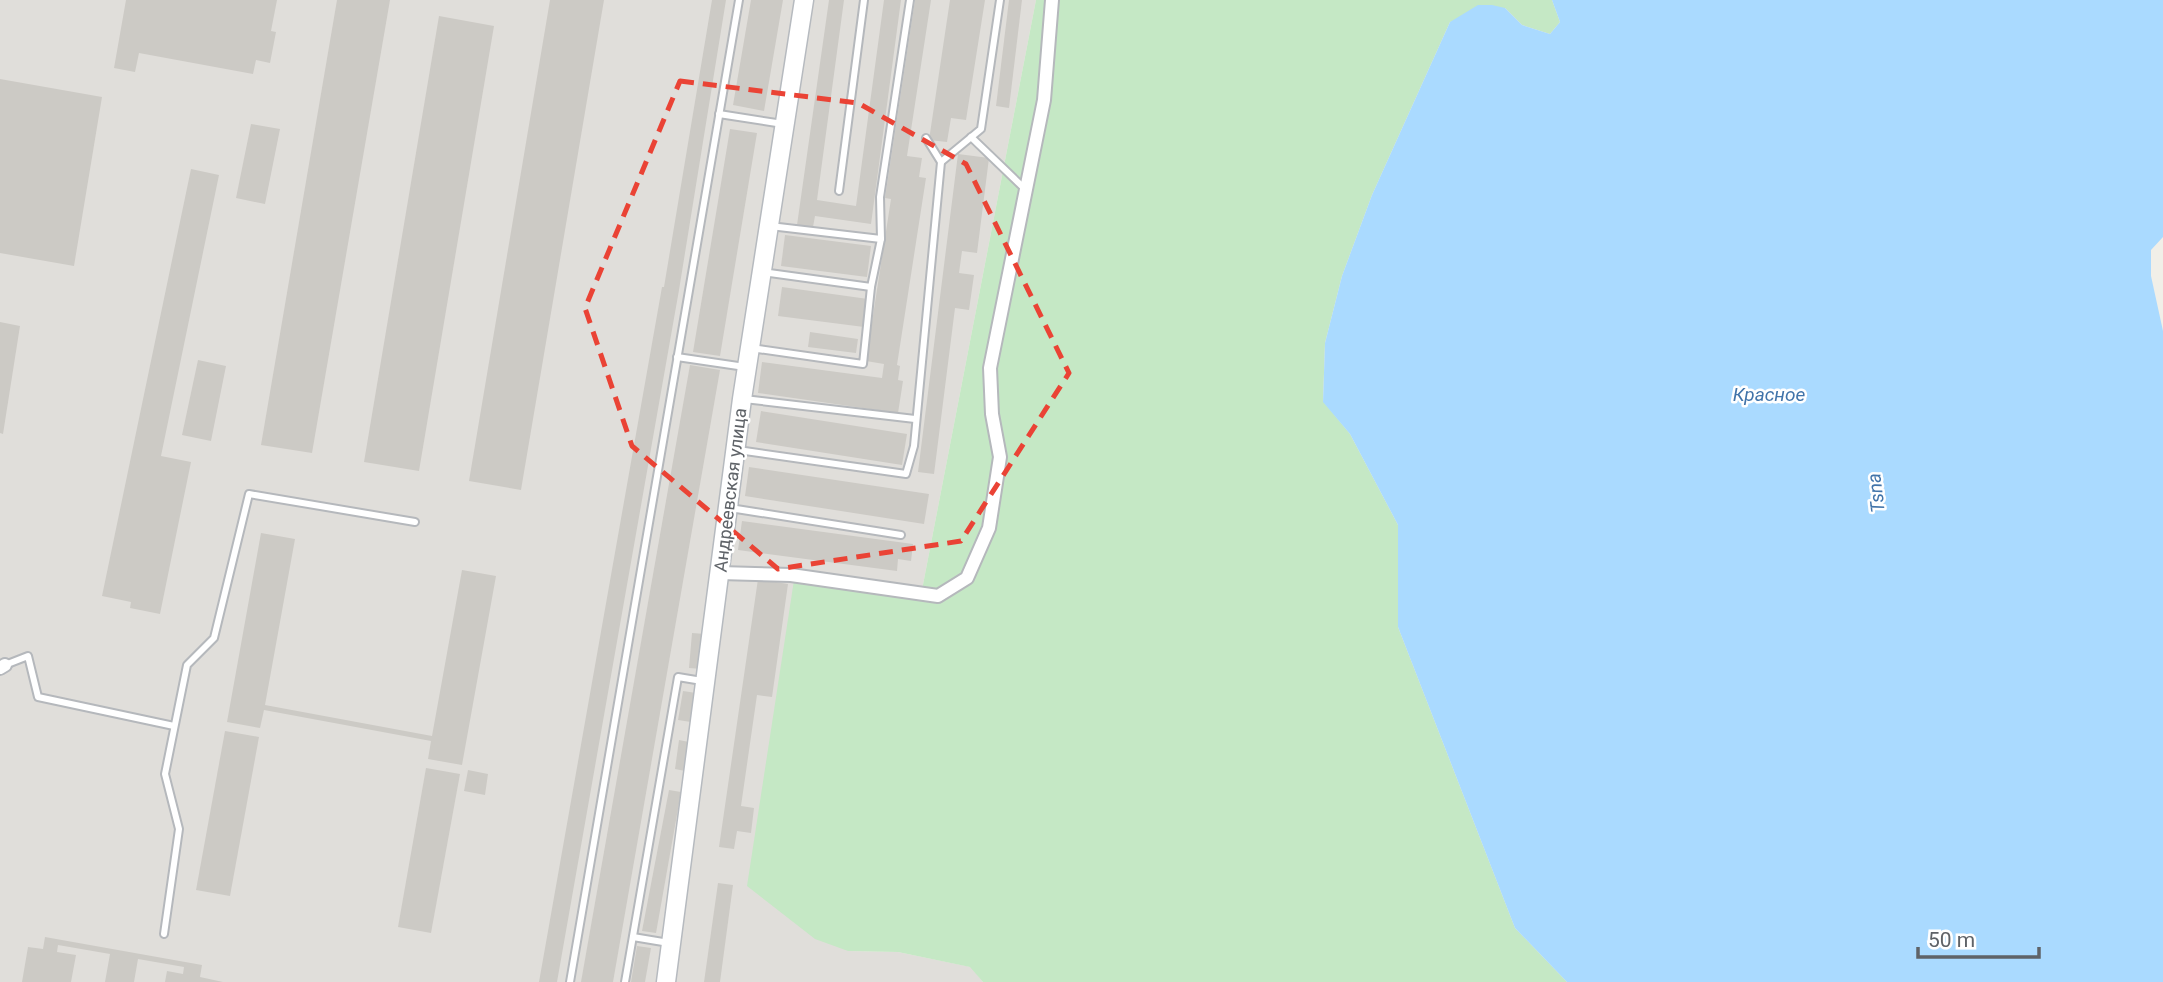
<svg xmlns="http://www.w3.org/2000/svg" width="2163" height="982" font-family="Roboto,sans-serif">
  <rect width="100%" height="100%" fill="#f1efe8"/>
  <polygon fill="#e0deda" points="0,0 1036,0 921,595 848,951 898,952 971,967 983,982 0,982"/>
  <polygon fill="#c5e8c5" points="1036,0 1552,0 1560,22 1550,34 1522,25 1505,8 1450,22 1372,195 1342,276 1325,343 1323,401 1350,434 1398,525 1398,627 1515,928 1567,982 983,982 970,967 898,952 848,951 815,939 747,886 794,580 921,595"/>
  <polygon fill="#aadaff" points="1552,0 2163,0 2163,237 2151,250 2151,276 2163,331 2163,982 1567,982 1515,928 1398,627 1398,525 1350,434 1323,402 1325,343 1342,276 1372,195 1450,22 1478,5 1492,5 1505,8 1522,25 1550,34 1560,22"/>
  <g fill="#cccac5">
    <polygon points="126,0 277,0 271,31 276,32 270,63 256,60 253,74 139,53 135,72 114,68"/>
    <polygon points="337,0 390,0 312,453 261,445"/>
    <polygon points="550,0 604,0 521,490 469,481"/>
    <polygon points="712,0 726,0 679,290 557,982 539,982 662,287 664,287"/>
    <polygon points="751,0 783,0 764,111 733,105"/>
    <polygon points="829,0 844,0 817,200 856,206 884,0 901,0 871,224 815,216 813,227 797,225"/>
    <polygon points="915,0 931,0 907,156 922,158 919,177 926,178 897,365 900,366 898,380 903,381 898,413 758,393 762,362 882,378 884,364 866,361 891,199 885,198"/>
    <polygon points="950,0 985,0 966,120 951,118 947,142 929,140"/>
    <polygon points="1009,0 1022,0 1009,108 996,106"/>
    <polygon points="439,16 494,26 419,471 364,462"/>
    <polygon points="0,79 102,97 74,266 0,253"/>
    <polygon points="251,124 280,129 265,204 236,198"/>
    <polygon points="730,129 757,133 720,356 693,352"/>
    <polygon points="958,154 989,158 977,253 962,251 959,273 974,275 969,310 955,308 934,474 918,472"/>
    <polygon points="191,169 219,175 161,456 191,462 160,614 130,608 131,602 102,596"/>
    <polygon points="785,235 871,246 867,277 781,266"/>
    <polygon points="782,287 868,299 864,327 778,316"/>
    <polygon points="0,322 20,326 3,434 0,433"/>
    <polygon points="810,332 858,339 856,353 808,347"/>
    <polygon points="198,360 226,366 211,441 182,435"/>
    <polygon points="690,365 720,370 613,982 581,982"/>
    <polygon points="761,411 907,434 902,465 756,442"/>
    <polygon points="749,467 929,494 924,524 745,496"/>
    <polygon points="742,521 913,544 911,561 898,559 897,571 738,550"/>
    <polygon points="261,533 295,539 265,705 432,736 462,570 496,576 462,765 428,759 431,741 264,710 260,728 227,722"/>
    <polygon points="758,579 788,584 772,697 757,695 741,806 754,808 751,833 737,831 734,849 719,847"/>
    <polygon points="692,633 705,634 702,669 689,668"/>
    <polygon points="683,691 696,693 691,722 678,720"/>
    <polygon points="225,731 259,737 230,896 196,890"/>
    <polygon points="679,740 689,742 685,771 675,769"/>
    <polygon points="426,768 460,774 431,933 398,927"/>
    <polygon points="468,770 488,774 485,795 464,791"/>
    <polygon points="669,790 681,792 656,933 642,931"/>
    <polygon points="718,883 733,885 720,982 704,982"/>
    <polygon points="45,937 202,965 200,977 223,982 165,982 167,971 183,974 184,967 138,959 134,982 105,982 110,954 58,945 57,952 76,955 71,982 22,982 28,947 43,949"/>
    <polygon points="637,946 651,948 645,982 631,982"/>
  </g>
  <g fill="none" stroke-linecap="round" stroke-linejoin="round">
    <defs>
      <g id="lane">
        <polyline points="719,114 783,124"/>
        <polyline points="971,137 1025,189"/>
        <polyline points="941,162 981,129 1000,0"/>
        <polyline points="839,191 864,0"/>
        <polyline points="770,226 881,239"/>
        <polyline points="762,272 871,287"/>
        <polyline points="751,348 863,364 871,287 881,239 880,197 910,0"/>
        <polyline points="677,357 745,367"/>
        <polyline points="744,399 915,419"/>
        <polyline points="738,450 906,474 914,446 941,162 926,138"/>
        <polyline points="730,508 901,535"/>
        <polyline points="5,665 28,656 38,697 174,726"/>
        <polyline points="164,934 179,829 165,774 187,665 214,638 249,494 415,522"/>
        <polyline points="633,937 669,943"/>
        <polyline points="570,982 739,0"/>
        <polyline points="625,982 678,677 702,681"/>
      </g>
      <g id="street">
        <polyline points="720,573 791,575 938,596 967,578 989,528 1000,457 992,414 990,368 1044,100 1052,0"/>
        <polyline points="0,668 5,665"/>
      </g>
      <polyline id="secondary" points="666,982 742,399 804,0"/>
    </defs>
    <use href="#lane" stroke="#b5b8bc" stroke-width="10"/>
    <use href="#street" stroke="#b5b8bc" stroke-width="16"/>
    <use href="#secondary" stroke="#b6babf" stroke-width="21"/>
    <use href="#lane" stroke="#fff" stroke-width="6"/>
    <use href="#street" stroke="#fff" stroke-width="12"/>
    <use href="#secondary" stroke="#fff" stroke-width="18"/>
  </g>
  <path fill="none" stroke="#ea4335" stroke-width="5" stroke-dasharray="14 9" stroke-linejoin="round" d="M680,81L858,103L966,164L1069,373L961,541L778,569L632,446L585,308Z"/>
  <g text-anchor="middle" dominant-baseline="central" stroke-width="5" stroke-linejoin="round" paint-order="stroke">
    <g font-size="18" fill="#5f6368" stroke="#fff">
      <text transform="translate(730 490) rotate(-83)">Андреевская улица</text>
    </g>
    <g font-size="19" font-style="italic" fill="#4174aa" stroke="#fff">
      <text x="1769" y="394">Красное</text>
      <text transform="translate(1876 493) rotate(-97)">Tsna</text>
    </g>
  </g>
  <path d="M1918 947v10h121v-10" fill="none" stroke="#5f6368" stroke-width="3.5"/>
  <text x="1928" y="947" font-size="21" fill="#5f6368" stroke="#ffffff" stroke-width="5" paint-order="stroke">50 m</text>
</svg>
